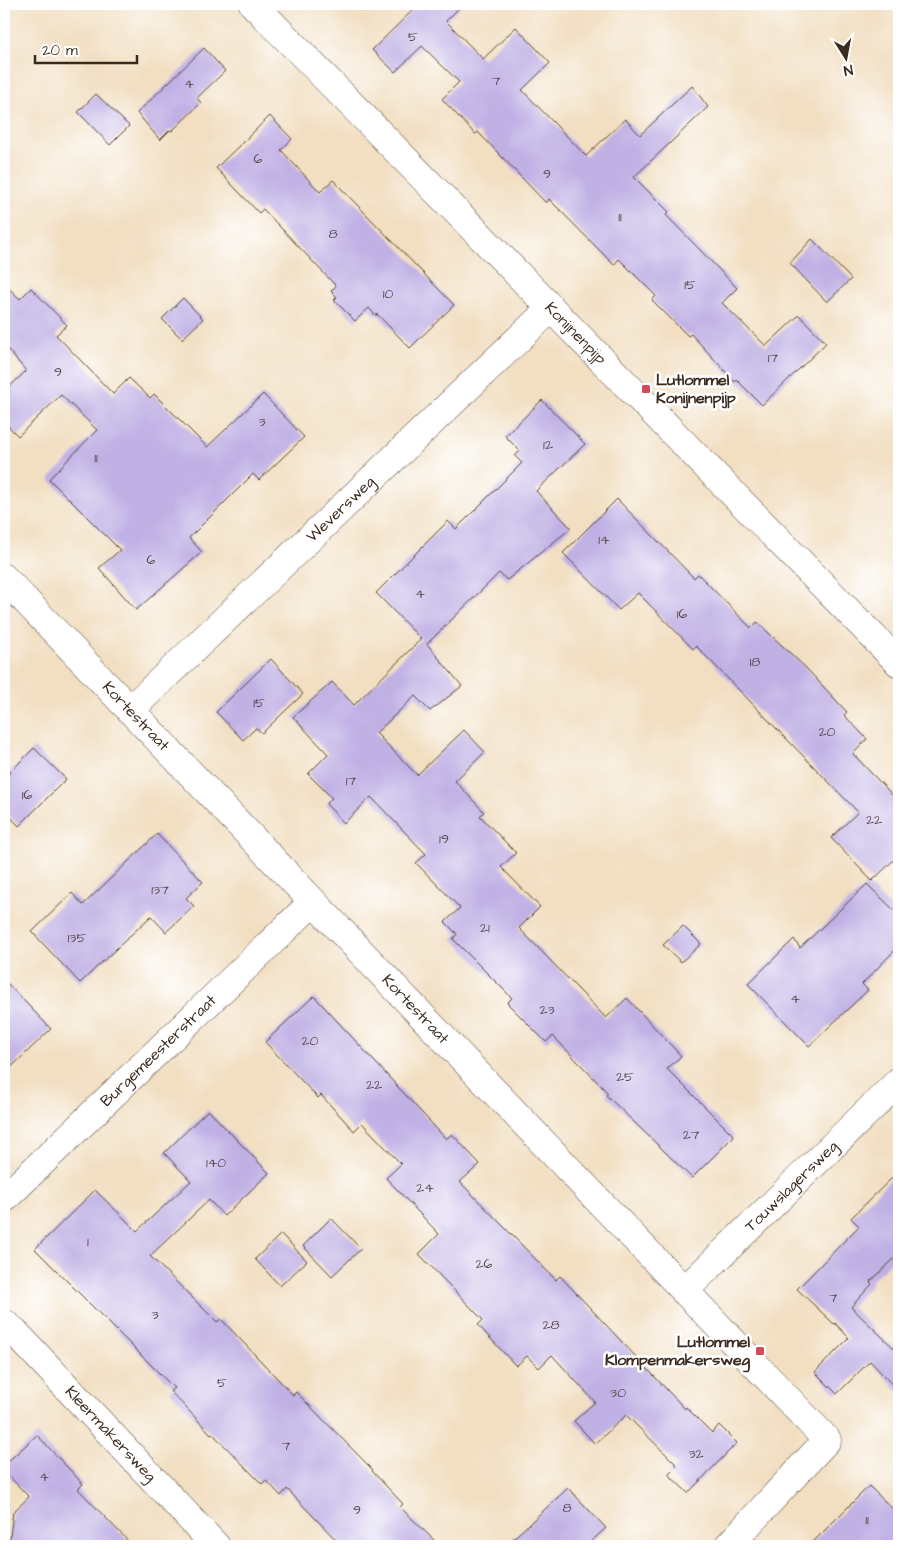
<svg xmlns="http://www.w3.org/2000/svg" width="903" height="1550" font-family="'Architects Daughter',sans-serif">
  <rect width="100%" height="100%" fill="#fff"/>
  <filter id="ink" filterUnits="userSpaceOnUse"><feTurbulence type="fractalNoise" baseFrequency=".02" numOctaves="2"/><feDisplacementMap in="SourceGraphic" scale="10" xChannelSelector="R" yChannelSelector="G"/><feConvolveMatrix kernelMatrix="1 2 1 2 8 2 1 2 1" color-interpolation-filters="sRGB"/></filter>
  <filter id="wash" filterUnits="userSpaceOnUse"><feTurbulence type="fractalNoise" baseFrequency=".0096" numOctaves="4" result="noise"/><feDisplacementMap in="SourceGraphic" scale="20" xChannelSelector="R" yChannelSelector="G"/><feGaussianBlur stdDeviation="1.12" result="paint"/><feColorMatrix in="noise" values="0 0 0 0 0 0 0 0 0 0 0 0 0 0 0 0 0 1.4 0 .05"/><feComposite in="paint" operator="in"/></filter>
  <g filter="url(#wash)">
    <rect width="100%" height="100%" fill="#f2dfc2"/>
    <g id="blocks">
      <g fill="#c0b1e5">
        <polygon points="419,4 463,4 446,21 483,59 516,27 550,63 522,90 586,156 625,119 640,135 692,86 708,107 634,177 669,212 666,215 737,288 722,303 766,346 799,315 826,343 762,405 737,380 735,382 691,334 688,336 652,300 656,296 619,259 614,265 549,199 546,203 478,132 475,134 442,99 459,82 422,46 395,72 372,50"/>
        <polygon points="204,48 225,71 197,98 201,103 172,131 170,130 160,140 137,113"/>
        <polygon points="96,94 129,126 110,145 78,112"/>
        <polygon points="270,116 292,139 281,150 320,192 333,180 454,305 410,348 377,314 376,316 369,308 355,321 334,300 337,297 331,291 336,286 263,209 259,213 216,168"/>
        <polygon points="812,239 851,279 827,302 790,263"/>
        <polygon points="4,284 20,299 31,288 67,325 56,335 113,394 129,378 150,398 154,394 207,447 263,394 304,437 259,480 253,474 189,538 202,552 136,610 99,568 120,550 49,479 97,430 61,395 18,436 4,422 4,392 26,371 4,345"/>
        <polygon points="183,298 203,319 182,339 162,319"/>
        <polygon points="542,400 585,444 536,491 571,528 507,580 499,573 427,644 462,686 430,711 415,696 376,733 417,775 464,730 485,752 455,781 484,812 480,816 516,853 501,867 540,907 519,928 606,1018 627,998 681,1056 667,1069 734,1136 692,1178 606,1095 608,1093 553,1036 546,1042 507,1003 512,998 453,939 457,934 445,922 460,908 416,863 426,854 371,797 344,823 326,804 332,798 308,774 328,754 293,717 332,682 354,705 421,639 376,593 448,521 456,529 522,463 515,456 520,451 505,436"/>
        <polygon points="617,499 694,578 698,574 751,628 757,622 806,668 847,712 844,715 867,739 853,754 899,802 899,855 872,881 831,838 858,812 696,646 693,649 638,593 619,610 563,553"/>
        <polygon points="271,659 303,694 262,733 256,728 243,740 216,712"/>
        <polygon points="34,748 66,779 19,826 4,810 4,778"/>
        <polygon points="157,834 203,882 186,898 194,906 166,932 151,916 80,983 32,932 72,893 83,905"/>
        <polygon points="867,884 899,915 899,946 862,984 868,990 809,1046 748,984 794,939 800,948"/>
        <polygon points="683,926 701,944 681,962 663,945"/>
        <polygon points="4,980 51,1029 4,1074"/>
        <polygon points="314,996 446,1139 452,1134 480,1164 460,1182 556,1280 560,1276 685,1409 686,1407 712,1433 719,1425 737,1443 688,1493 668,1474 677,1465 626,1415 595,1444 574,1421 595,1402 552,1355 539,1368 527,1356 516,1366 478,1325 483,1320 419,1254 439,1234 386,1178 401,1164 362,1123 354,1131 321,1095 318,1098 265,1042"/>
        <polygon points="208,1110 269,1173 224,1216 209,1200 150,1256 217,1322 221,1319 293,1395 296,1392 373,1470 372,1471 403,1504 400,1507 440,1546 342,1546 287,1489 281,1496 266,1480 262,1484 212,1433 211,1434 170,1391 174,1388 35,1249 95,1190 137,1231 191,1181 164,1153"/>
        <polygon points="899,1171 899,1254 870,1282 872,1284 851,1307 899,1353 899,1392 870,1361 837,1394 815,1372 849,1338 835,1323 834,1324 797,1289 859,1226 851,1218"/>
        <polygon points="331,1218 361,1249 332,1276 303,1246"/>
        <polygon points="281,1234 307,1261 280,1286 255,1259"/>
        <polygon points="37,1435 83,1484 78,1489 133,1546 9,1546 13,1512 29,1497 4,1471 4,1465"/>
        <polygon points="869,1486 899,1515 899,1546 809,1546"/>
        <polygon points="568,1488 606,1528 586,1546 505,1546"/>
      </g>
    </g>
  </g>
  <g filter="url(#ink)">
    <use href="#blocks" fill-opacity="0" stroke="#564537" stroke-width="1"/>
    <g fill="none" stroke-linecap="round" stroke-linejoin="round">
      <defs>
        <g id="street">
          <path id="s1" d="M253,4L899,663"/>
          <path id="s2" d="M4,578L827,1440L728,1546"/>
          <path id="s3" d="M130,710L551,308"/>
          <path id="s4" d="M4,1199L313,902"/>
          <path id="s5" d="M684,1291L899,1081"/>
          <path id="s6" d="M4,1323L14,1331L216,1546"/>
        </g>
      </defs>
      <use href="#street" stroke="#564537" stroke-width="29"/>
      <use href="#street" stroke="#fff" stroke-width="28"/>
    </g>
  </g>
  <g fill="#d1495b" stroke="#fff" stroke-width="2">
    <rect x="641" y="384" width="10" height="10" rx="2.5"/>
    <rect x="755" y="1346" width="10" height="10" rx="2.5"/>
  </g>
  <g text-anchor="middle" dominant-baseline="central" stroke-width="5" stroke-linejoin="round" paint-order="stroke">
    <g font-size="14" fill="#5c4c50">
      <text x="413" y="37">5</text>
      <text x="496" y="81">7</text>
      <text x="189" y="84">4</text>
      <text x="258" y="159">6</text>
      <text x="547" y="174">9</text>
      <text x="620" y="217">11</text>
      <text x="333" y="234">8</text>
      <text x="690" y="285">15</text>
      <text x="388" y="294">10</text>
      <text x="773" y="358">17</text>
      <text x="58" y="372">9</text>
      <text x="262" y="422">3</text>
      <text x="548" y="445">12</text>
      <text x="96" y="458">11</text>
      <text x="604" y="540">14</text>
      <text x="151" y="560">6</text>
      <text x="420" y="594">4</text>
      <text x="682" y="614">16</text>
      <text x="755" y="662">18</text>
      <text x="259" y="703">15</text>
      <text x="827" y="732">20</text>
      <text x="351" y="781">17</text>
      <text x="27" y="795">16</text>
      <text x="874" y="820">22</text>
      <text x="444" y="839">19</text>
      <text x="160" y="890">137</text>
      <text x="485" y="928">21</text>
      <text x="77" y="938">135</text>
      <text x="795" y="999">4</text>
      <text x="547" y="1010">23</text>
      <text x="310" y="1041">20</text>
      <text x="625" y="1077">25</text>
      <text x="374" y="1085">22</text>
      <text x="691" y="1135">27</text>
      <text x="216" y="1163">140</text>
      <text x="425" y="1188">24</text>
      <text x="88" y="1242">1</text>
      <text x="484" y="1264">26</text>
      <text x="833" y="1298">7</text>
      <text x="155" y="1315">3</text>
      <text x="551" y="1325">28</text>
      <text x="222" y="1383">5</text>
      <text x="618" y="1393">30</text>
      <text x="286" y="1446">7</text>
      <text x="696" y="1454">32</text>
      <text x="44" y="1477">4</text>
      <text x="567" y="1508">8</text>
      <text x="357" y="1510">9</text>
      <text x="867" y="1520">11</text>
    </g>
    <g font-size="16" fill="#3b2a1e" stroke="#fff">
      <text stroke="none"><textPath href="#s1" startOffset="461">Konijnenpijp</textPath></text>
      <text stroke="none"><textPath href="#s3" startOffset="291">Weversweg</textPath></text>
      <text stroke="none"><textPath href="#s2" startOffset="191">Kortestraat</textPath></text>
      <text stroke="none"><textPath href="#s2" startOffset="596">Kortestraat</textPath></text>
      <text stroke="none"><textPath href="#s4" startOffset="214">Burgemeesterstraat</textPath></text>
      <text stroke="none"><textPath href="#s5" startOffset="150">Touwslagersweg</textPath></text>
      <text stroke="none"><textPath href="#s6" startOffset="154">Kleermakersweg</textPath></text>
    </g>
    <g font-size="16" font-weight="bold" fill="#3b2a1e" stroke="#fff" text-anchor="start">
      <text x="656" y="380">Lutlommel<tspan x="656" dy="18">Konijnenpijp</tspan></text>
      <text x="750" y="1342" text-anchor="end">Lutlommel<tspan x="750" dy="18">Klompenmakersweg</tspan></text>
    </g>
  </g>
  <rect width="903" height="1550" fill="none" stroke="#fff" stroke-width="20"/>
  <g transform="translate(846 58) rotate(169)" stroke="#ffffff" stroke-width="4" paint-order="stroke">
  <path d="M0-4L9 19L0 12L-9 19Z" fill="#3b2a1e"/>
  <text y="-8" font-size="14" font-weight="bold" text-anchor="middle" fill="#3b2a1e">N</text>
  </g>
  <path d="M35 55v8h102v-8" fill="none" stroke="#3b2a1e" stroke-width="2.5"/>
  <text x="42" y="55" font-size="15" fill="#3b2a1e" stroke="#ffffff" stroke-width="4" paint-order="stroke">20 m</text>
</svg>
